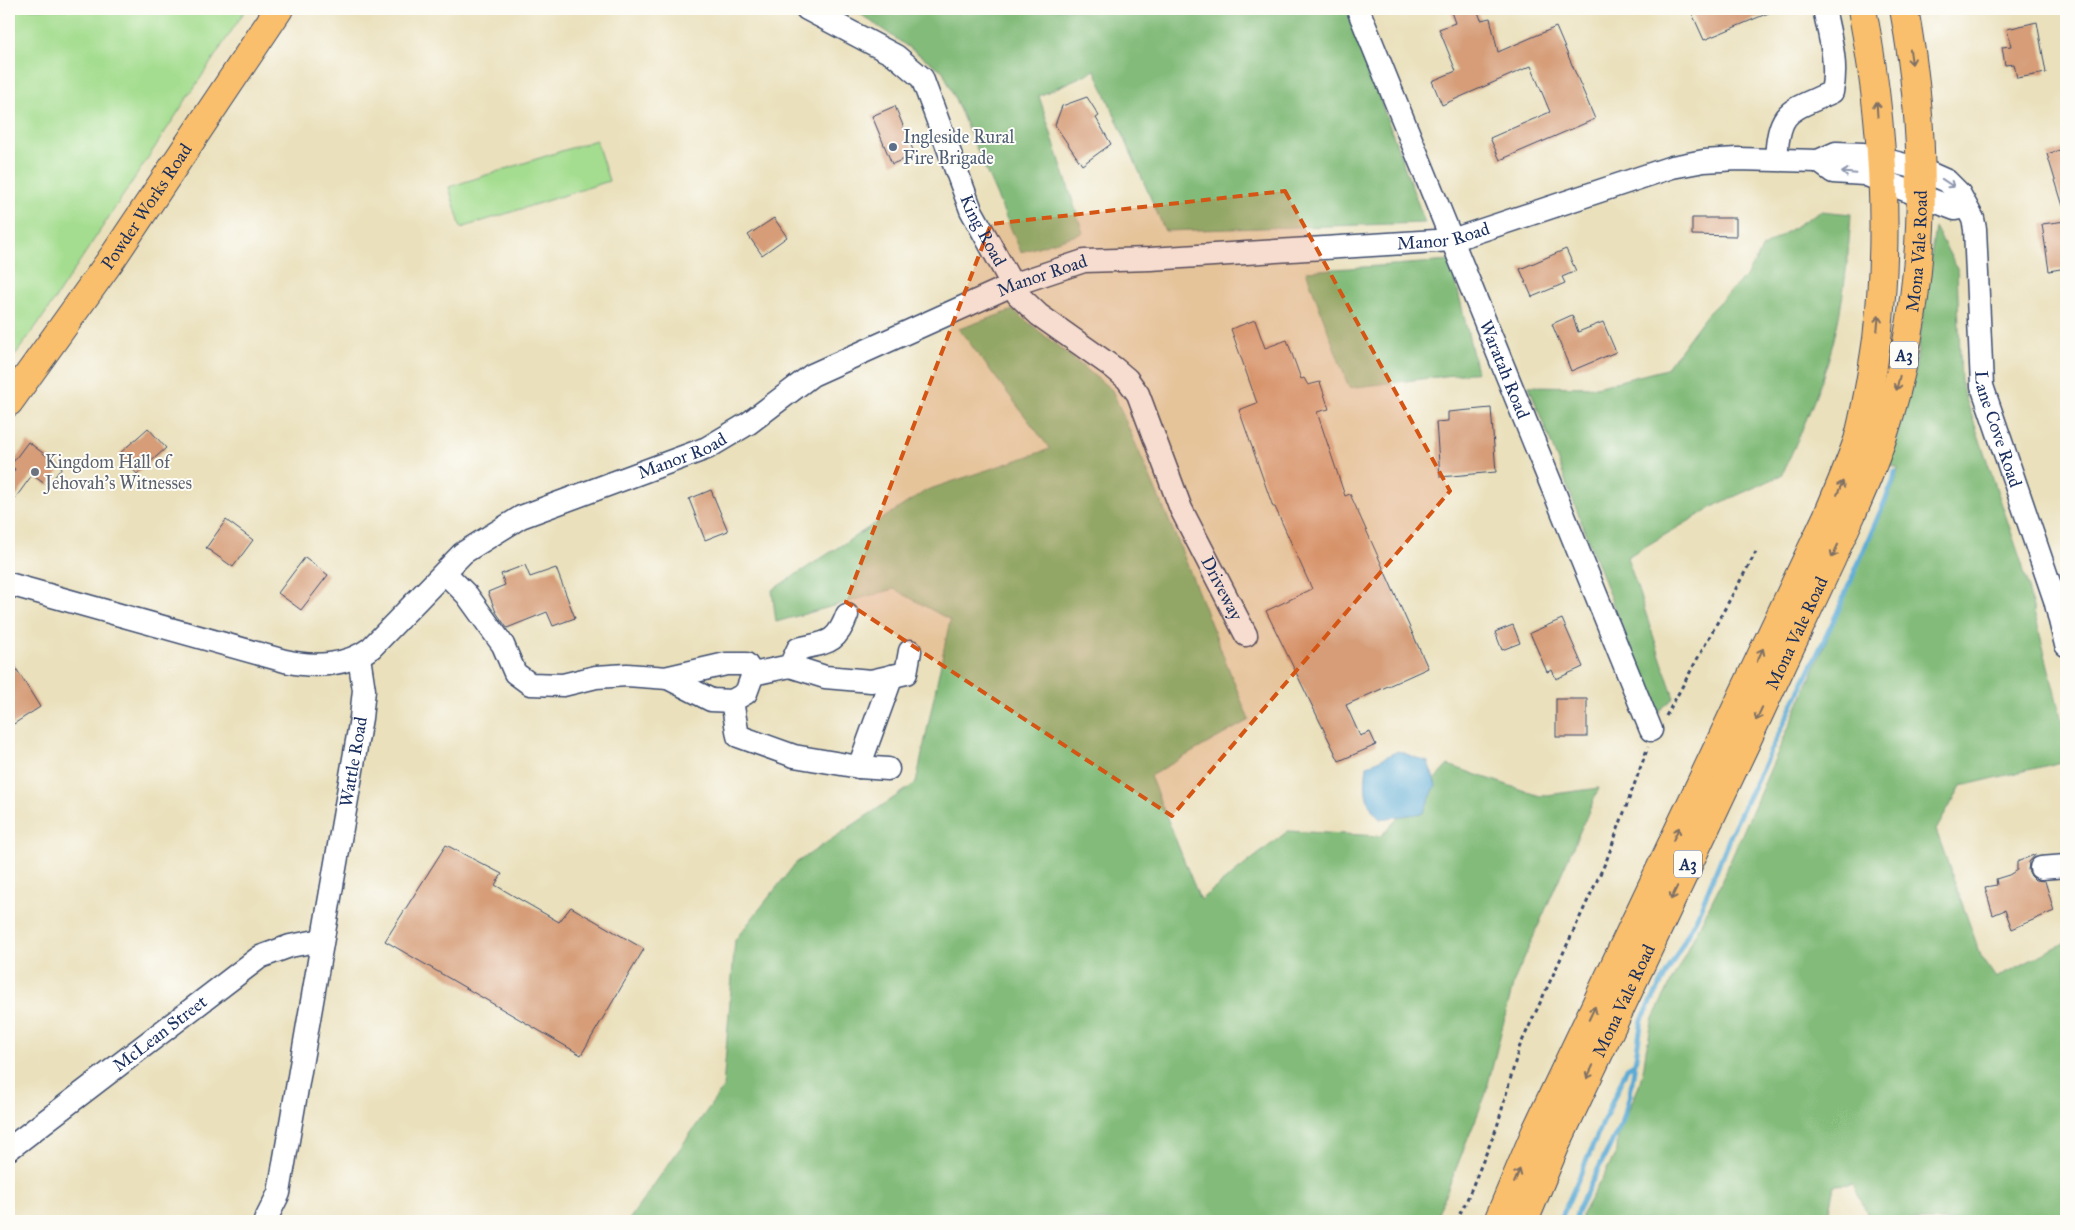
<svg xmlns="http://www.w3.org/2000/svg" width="2075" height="1230" font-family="'IM FELL Great Primer',serif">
  <rect width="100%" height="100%" fill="#fdfcf7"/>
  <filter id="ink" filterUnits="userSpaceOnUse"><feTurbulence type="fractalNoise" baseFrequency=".02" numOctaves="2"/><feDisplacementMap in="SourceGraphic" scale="10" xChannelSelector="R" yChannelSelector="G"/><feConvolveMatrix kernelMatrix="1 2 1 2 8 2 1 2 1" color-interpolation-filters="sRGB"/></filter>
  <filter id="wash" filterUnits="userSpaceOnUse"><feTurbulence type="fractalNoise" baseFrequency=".0096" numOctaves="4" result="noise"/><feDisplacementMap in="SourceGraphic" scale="20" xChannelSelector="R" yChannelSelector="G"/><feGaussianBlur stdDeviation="1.12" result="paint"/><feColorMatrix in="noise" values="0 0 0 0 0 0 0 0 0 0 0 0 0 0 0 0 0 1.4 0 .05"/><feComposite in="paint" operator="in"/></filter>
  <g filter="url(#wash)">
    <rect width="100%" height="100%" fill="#eae0bc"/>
    <g fill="#a4dd8f" stroke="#608676">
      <polygon points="9,9 246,9 43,317 9,363"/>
      <polygon points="596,140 609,181 461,228 449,187"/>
    </g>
    <g fill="#83bc7a" stroke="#4f766c">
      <polygon points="853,9 1347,9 1425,223 1165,231 1095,70 1039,96 1083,233 1021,252 943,71"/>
      <path d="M1820,211L1851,214C1848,258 1844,301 1833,343C1821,389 1801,432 1782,475L1718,504L1627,557L1674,698L1655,714L1529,386L1596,387L1666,369L1707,314L1747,275L1763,247Z"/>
      <polygon points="1935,227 1957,268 1961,384 2022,564 2066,737 2066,761 1961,786 1936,830 1981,956 1996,978 2066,942 2066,1221 1871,1221 1853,1184 1834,1185 1827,1221 1582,1221 1582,1214 1617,1151 1618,1134 1639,1086 1644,1066 1646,1050 1653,1018 1719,887 1895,483 1898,468 1889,465 1915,372"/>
      <polygon points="1451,261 1477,372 1349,388 1306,271"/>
      <polygon points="1013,310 1112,390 1177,539 1249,720 1150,776 1200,900 1288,831 1381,836 1448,765 1540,796 1599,788 1514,981 1485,1096 1435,1221 628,1221 723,1088 735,940 796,863 916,783 950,620 894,589 776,622 772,590 927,490 1050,449 959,329"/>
    </g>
    <path fill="#5aaad5" stroke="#3a6c9a" d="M1398,751L1428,762L1436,785L1423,813L1380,819C1364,803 1364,788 1367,766Z"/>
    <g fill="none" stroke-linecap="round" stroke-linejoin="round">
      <g stroke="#5aaad5" stroke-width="5">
        <polyline points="1560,1221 1627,1068 1634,1064"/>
        <polyline points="1575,1221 1578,1209 1623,1120 1630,1094 1642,1019 1697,917 1734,827 1837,613 1893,482 1895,472"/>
      </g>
    </g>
    <g id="blocks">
      <g fill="#d69d78">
        <polygon points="1450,9 1477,9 1481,20 1490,18 1498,52 1556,27 1595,119 1500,160 1490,138 1550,112 1531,66 1442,105 1432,81 1456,71 1439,29 1455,23"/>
        <polygon points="1690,9 1778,9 1704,40"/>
        <polygon points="2037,22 2046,73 2017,78 2014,64 2005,65 2002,47 2011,46 2007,29"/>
        <polygon points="1087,97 1099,116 1096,118 1111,144 1082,165 1055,125 1062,106"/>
        <polygon points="895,106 915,155 892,164 872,116"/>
        <polygon points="2066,148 2066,206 2063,206 2047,154"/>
        <polygon points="774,218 787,237 762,255 748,235"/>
        <polygon points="1692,218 1736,218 1736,236 1692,235"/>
        <polygon points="2066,221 2066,268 2049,271 2042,224"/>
        <polygon points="1566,249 1576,271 1562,277 1565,283 1532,297 1520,269"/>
        <polygon points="1572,315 1578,332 1603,322 1616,352 1571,371 1552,324"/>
        <polygon points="1255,320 1265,348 1287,340 1301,379 1304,378 1308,385 1320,382 1329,409 1317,412 1345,496 1350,494 1428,668 1346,705 1360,736 1370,732 1376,745 1339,761 1266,611 1312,589 1275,507 1273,507 1239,410 1257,403 1231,329"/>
        <polygon points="1491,408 1496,472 1440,477 1436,422 1448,421 1448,412"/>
        <polygon points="148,428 166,448 137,474 119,454"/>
        <polygon points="28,442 62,467 48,486 32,475 9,507 9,478 15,469 10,466"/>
        <polygon points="711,490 728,531 705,540 689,499"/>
        <polygon points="226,520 253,540 233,567 206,548"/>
        <polygon points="305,557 328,575 301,610 278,593"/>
        <polygon points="525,565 530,577 556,568 575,618 553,626 547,612 507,628 496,612 488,592 505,585 501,574"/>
        <polygon points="1562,619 1583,667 1556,679 1552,670 1547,672 1530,633"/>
        <polygon points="1513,625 1520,643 1502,650 1495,632"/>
        <polygon points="9,657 40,707 9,727"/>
        <rect x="1556" y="699" width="31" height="38"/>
        <polygon points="446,845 502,874 495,885 559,922 571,907 644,949 581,1055 385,941"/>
        <polygon points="2036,854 2029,862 2028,870 2031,876 2035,880 2045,881 2054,911 2012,929 2005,910 1993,915 1985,887 1997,885 1996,879 2009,875 2017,870 2017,862"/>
      </g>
    </g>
  </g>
  <g filter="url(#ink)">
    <use href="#blocks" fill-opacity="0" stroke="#3a4a6c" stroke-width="1"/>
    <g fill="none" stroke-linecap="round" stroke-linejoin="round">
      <defs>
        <g id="minor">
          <path id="s1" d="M807,9L896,56L922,78L971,210L1018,295L1039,315L1114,368L1127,379L1138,394L1181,509L1246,635"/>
          <path id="s2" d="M1358,9L1651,730"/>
          <path d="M1776,159C1779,108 1789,112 1832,92C1838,64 1830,37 1824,9"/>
          <polyline points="1818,161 1833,172 1864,174 1955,209 1966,207"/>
          <polyline points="445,573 467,595 503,645 515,673 530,684 563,685 596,677 627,675 668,678 711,700 732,701 746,693 753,674 746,664 726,664 665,678"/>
          <path id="s3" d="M9,584L285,661C314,668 347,666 371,648L463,553L521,517L707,448L749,423L812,375L1012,285L1084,261L1150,259L1452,240L1672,167L1704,161L1737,159L1818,161L1836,153L1863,154L1920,169L1947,181L1959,193L1973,219L1975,229L1982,386L2055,600L2066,645"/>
          <polyline points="790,666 825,677 871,681 906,673 910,651"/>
          <path d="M753,674L790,666L798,649C826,642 836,645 847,615"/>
          <polyline points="732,701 738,736 794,756 859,767 892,676"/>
          <polyline points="859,767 888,769"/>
          <polyline points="2041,868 2066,866"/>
          <path id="s4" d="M9,1149L260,957L290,946L322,940"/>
          <path id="s5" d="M265,1221L279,1193L282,1175L361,718L364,690L359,657"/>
        </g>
        <g id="major">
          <path id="s6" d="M9,402L113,257L279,9"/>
        </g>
        <g id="highway">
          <path d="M1498,1221L1536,1131L1827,517C1838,491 1849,466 1858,440C1867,407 1872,373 1877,339C1890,229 1883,118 1862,9"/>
          <path id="s7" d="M1524,1221L1556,1144C1619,1010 1683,876 1746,742C1774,681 1803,620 1831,560C1849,519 1869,479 1883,436C1928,300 1930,149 1904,9"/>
        </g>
      </defs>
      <use href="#minor" stroke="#3a4a6c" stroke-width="25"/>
      <use href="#major" stroke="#3a4a6c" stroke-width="30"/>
      <use href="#highway" stroke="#3a4a6c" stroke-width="30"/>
      <g stroke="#3a4a6c" stroke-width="3" stroke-dasharray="4 4" stroke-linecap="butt">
        <polyline points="1666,716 1756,552"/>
        <polyline points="1456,1221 1466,1202 1497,1127 1519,1048 1607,859 1648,747"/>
      </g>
      <use href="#minor" stroke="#fff" stroke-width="22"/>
      <use href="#major" stroke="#f9bf6d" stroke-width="28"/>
      <use href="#highway" stroke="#f9bf6d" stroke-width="28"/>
    </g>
    <defs><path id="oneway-shaft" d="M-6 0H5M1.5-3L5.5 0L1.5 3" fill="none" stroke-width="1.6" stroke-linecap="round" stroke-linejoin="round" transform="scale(1.25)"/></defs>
    <g stroke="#7f7065">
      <use href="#oneway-shaft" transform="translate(1911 57) rotate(82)"/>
      <use href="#oneway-shaft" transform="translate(1877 109) rotate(-94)"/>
      <use href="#oneway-shaft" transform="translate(1878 323) rotate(-84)"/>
      <use href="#oneway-shaft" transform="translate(1898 383) rotate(103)"/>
      <use href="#oneway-shaft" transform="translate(1840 488) rotate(-67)"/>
      <use href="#oneway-shaft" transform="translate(1835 551) rotate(115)"/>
      <use href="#oneway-shaft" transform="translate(1760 655) rotate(-65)"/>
      <use href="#oneway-shaft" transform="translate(1759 714) rotate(115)"/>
      <use href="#oneway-shaft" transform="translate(1676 834) rotate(-65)"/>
      <use href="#oneway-shaft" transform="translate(1674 893) rotate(115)"/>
      <use href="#oneway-shaft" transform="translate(1592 1013) rotate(-65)"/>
      <use href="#oneway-shaft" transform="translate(1590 1072) rotate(115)"/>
      <use href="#oneway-shaft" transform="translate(1517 1176) rotate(-67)"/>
    </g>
    <g stroke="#8d97ae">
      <use href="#oneway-shaft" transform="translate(1849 173) rotate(-175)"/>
      <use href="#oneway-shaft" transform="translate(1948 183) rotate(34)"/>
    </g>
  </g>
  <path fill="#d45514" fill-opacity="0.2" stroke="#d45514" stroke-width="4" stroke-dasharray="10 6" stroke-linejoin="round" d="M1285,191L1450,491L1172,816L846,602L991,224Z"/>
  <circle fill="#5c6f8a" stroke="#fdfcf7" stroke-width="2" cx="893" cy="147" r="5"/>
  <circle fill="#6b7280" stroke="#fdfcf7" stroke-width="2" cx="35" cy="472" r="5"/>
  <g text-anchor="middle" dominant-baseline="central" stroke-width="4" stroke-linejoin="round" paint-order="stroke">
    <g fill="#fdfcf7" stroke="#5f6c8c" stroke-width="1">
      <rect x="1890" y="341.5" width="28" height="27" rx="4"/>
      <rect x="1674" y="850.5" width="28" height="27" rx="4"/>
    </g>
    <g font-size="16" font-weight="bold" fill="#1b2f5e">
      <text x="1904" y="355">A3</text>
      <text x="1688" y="864">A3</text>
    </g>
    <g font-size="18" fill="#4e5e75" stroke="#fdfcf7" text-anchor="start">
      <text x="903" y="137">Ingleside Rural<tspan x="903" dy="21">Fire Brigade</tspan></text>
    </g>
    <g font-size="18" fill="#1b2f5e" stroke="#fdfcf7">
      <text stroke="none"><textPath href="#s6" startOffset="239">Powder Works Road</textPath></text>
      <text stroke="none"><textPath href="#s1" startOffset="299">King Road</textPath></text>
      <text stroke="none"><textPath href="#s3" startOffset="1559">Manor Road</textPath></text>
      <text stroke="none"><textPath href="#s7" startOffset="1052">Mona Vale Road</textPath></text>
      <text stroke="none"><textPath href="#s3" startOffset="1154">Manor Road</textPath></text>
      <text stroke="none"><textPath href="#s2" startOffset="389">Waratah Road</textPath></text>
      <text stroke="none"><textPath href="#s3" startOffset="2340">Lane Cove Road</textPath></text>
      <text stroke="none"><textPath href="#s3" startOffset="749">Manor Road</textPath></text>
      <text stroke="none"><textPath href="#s1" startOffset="741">Driveway</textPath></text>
      <text stroke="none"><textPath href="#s7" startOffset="648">Mona Vale Road</textPath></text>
      <text stroke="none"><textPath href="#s5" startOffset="469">Wattle Road</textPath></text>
      <text stroke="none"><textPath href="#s7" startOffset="242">Mona Vale Road</textPath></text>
      <text stroke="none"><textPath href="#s4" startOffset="190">McLean Street</textPath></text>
    </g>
    <g font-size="18" fill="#5b616d" stroke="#fdfcf7" text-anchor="start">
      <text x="45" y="462">Kingdom Hall of<tspan x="45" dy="21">Jehovah's Witnesses</tspan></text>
    </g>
  </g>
  <rect width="2075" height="1230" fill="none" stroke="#fdfcf7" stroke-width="30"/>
</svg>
